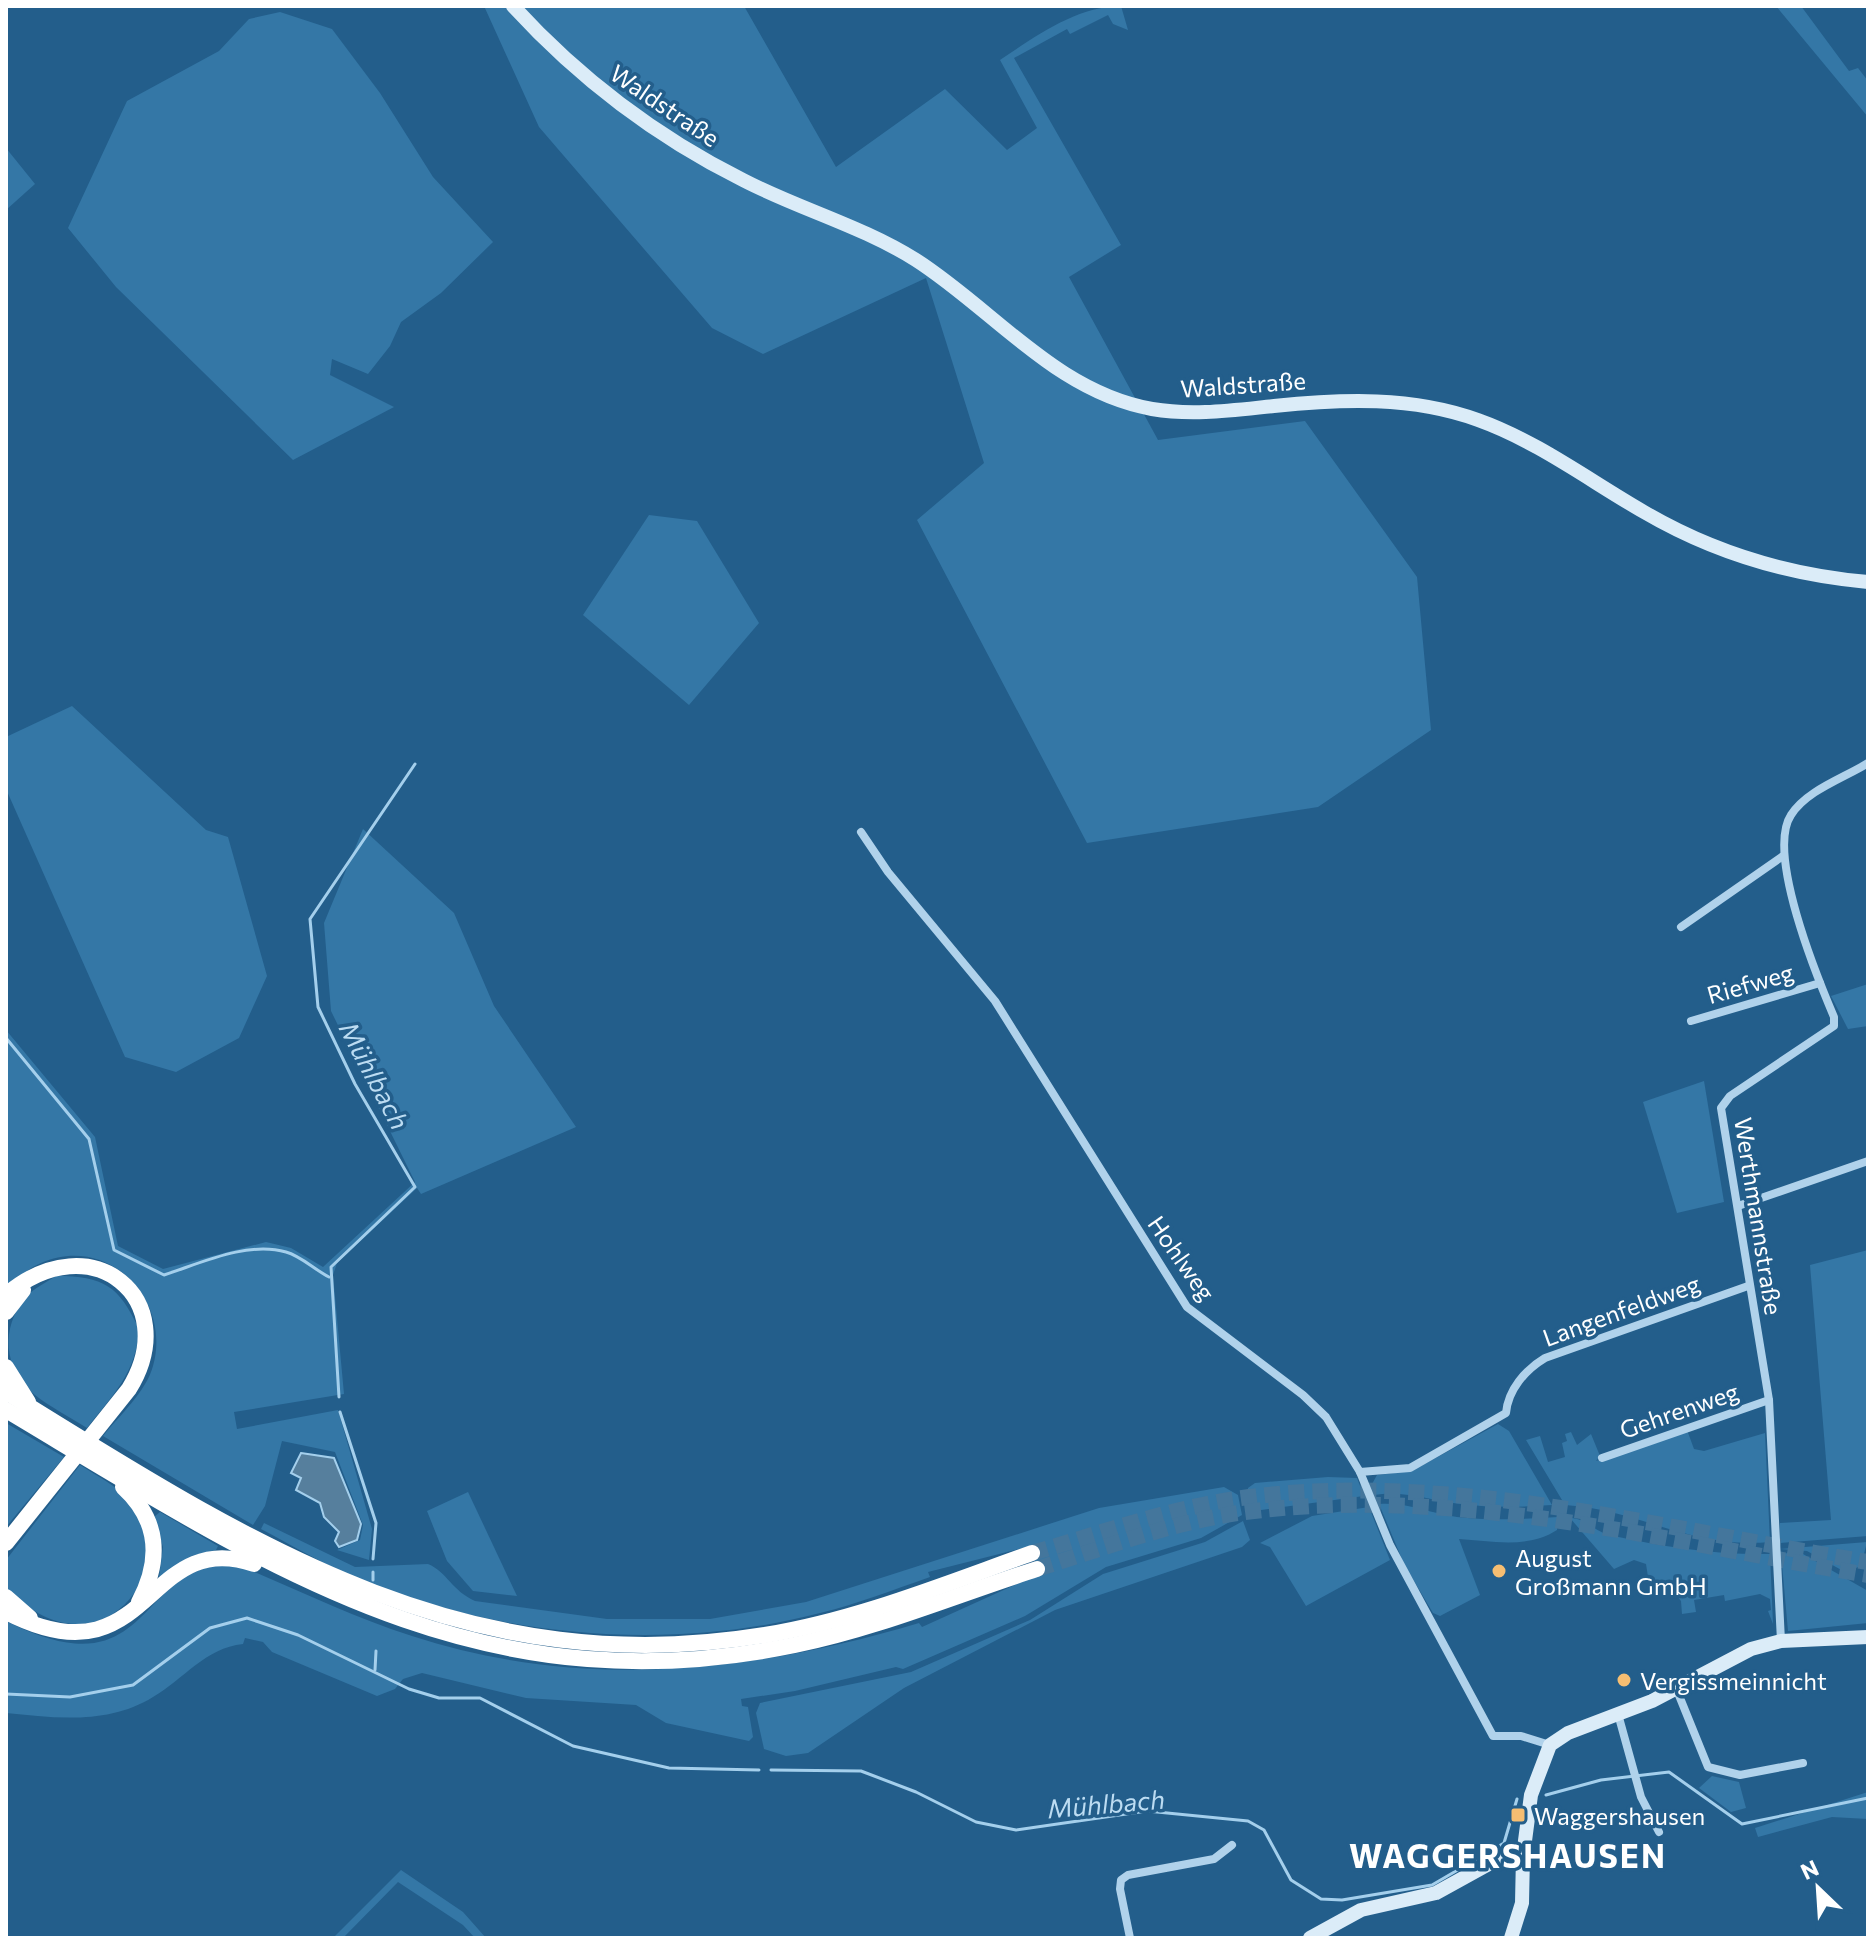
<svg xmlns="http://www.w3.org/2000/svg" width="1874" height="1944" font-family="Commissioner,sans-serif">
  <rect width="100%" height="100%" fill="#235e8b"/>
  <g fill="#3477a6">
    <path d="M484,6H744L836,167L945,89L1007,150L1037,128L1000,60C1036,36 1077,6 1121,6L1128,30L1113,24L1108,15L1070,34L1067,29L1014,58L1121,245L1069,277L1158,440L1305,421L1417,577L1431,730L1318,807L1087,843L917,520L984,463L926,278L763,354L712,328L539,127Z"/>
    <polygon points="1776,6 1801,6 1849,71 1858,68 1868,81 1868,117"/>
    <polygon points="280,12 332,29 380,93 433,177 493,242 441,293 401,322 390,346 368,374 332,359 330,375 394,407 293,460 116,287 68,228 127,101 219,51 249,19"/>
    <polygon points="6,148 35,184 6,210"/>
    <polygon points="649,515 697,521 759,623 689,705 583,615"/>
    <polygon points="72,706 206,830 228,837 267,976 239,1038 176,1072 125,1057 6,789 6,737"/>
    <path d="M363,829L454,913L494,1006L576,1127L421,1194L417,1188L337,1263L333,1275L344,1394L234,1412L237,1429L338,1410L372,1529L369,1560L337,1550L360,1540L363,1525L335,1452L282,1441L265,1506L253,1525L103,1436C119,1416 146,1392 153,1366C172,1300 108,1233 41,1263C27,1269 17,1279 6,1289V1030L95,1137L118,1246L163,1269L266,1242L291,1248L323,1267L415,1182L331,1011L324,923Z"/>
    <polygon points="1868,984 1868,1026 1848,1029 1831,996"/>
    <polygon points="1704,1081 1724,1202 1677,1213 1643,1102"/>
    <polygon points="1868,1250 1868,1536 1780,1543 1780,1523 1831,1520 1810,1265"/>
    <path d="M56,1276C104,1276 119,1286 139,1329C137,1372 112,1396 87,1428C70,1417 50,1407 35,1395C3,1369 0,1328 26,1297C34,1288 47,1282 56,1276Z"/>
    <polygon points="6,1423 64,1457 6,1527"/>
    <path d="M1498,1424L1509,1431L1552,1505C1522,1507 1492,1508 1462,1504C1432,1501 1405,1490 1374,1495L1372,1484L1377,1475L1412,1471Z"/>
    <path d="M1687,1430L1694,1449L1704,1451L1765,1433L1770,1542C1688,1549 1642,1510 1565,1505L1526,1440L1540,1436L1548,1462L1565,1457L1562,1443L1567,1441L1565,1434L1571,1432L1577,1445L1591,1434L1600,1456L1596,1461Z"/>
    <path d="M80,1465C97,1476 117,1486 131,1501C170,1545 139,1623 78,1624C50,1625 28,1607 6,1592V1560Z"/>
    <polygon points="1328,1477 1357,1478 1364,1496 1254,1511 1248,1509 1248,1488 1255,1483"/>
    <path d="M1224,1487L1238,1495L1242,1515L1201,1538L1106,1567L1025,1616L903,1669L896,1667L795,1691L741,1699L742,1706L748,1707L753,1737L749,1741L666,1723L636,1705L526,1698L422,1673L403,1679L395,1689L377,1696L272,1652L263,1642L245,1638L243,1644C205,1648 184,1679 153,1697C108,1725 55,1718 6,1713V1621C157,1697 133,1558 238,1565C296,1589 352,1617 412,1636C581,1691 752,1673 919,1623L922,1627L1037,1575C1038,1564 1035,1556 1027,1547L928,1572L930,1577C893,1590 857,1604 820,1613C671,1652 506,1638 364,1581C328,1567 295,1547 261,1529L264,1523L355,1567L428,1564C447,1572 452,1591 475,1601L607,1619H710L806,1602L1099,1508Z"/>
    <polygon points="468,1492 517,1596 473,1591 447,1561 427,1511"/>
    <path d="M1379,1504C1408,1502 1428,1513 1457,1517C1490,1521 1525,1519 1558,1517L1557,1530C1528,1549 1492,1541 1459,1539L1480,1595L1440,1616L1433,1613L1404,1564Z"/>
    <polygon points="1369,1507 1390,1560 1306,1606 1270,1547 1260,1543 1312,1516"/>
    <polygon points="160,1512 218,1546 216,1550 191,1556 159,1578 163,1547 154,1517"/>
    <path d="M1570,1518C1586,1518 1594,1531 1609,1535C1664,1547 1715,1555 1770,1554L1773,1624L1768,1611L1771,1610L1770,1599L1760,1594L1725,1601L1724,1595L1694,1600L1696,1612L1682,1614L1681,1601L1664,1580L1650,1590L1646,1564L1634,1560L1614,1569Z"/>
    <polygon points="1243,1521 1250,1540 1242,1547 1055,1610 904,1688 808,1753 786,1756 764,1749 756,1713 760,1703 911,1672 1030,1620 1103,1574 1205,1542"/>
    <polygon points="1867,1542 1861,1566 1845,1572 1807,1551 1780,1549"/>
    <polygon points="1781,1553 1803,1554 1868,1591 1868,1623 1788,1631"/>
    <polygon points="1712,1776 1739,1782 1746,1808 1731,1812 1699,1788"/>
    <polygon points="1868,1792 1868,1819 1832,1817 1758,1837 1755,1828"/>
    <polygon points="401,1870 463,1912 486,1938 475,1938 463,1925 398,1882 343,1938 333,1938"/>
  </g>
  <polygon fill="#567f9d" stroke="#a4cfec" stroke-width="2" points="301,1453 334,1458 361,1524 357,1540 339,1547 335,1541 339,1532 324,1517 320,1503 296,1490 301,1478 291,1473"/>
  <g fill="none" stroke-linecap="round" stroke-linejoin="round">
    <g stroke="#a4cfec" stroke-width="3">
      <path d="M6,1038L89,1139L114,1250L164,1275C201,1263 247,1241 286,1252C301,1256 315,1270 329,1277"/>
      <polyline points="339,1397 331,1267 415,1187 355,1084 318,1007 310,919 415,764"/>
      <polyline points="340,1412 376,1523 373,1559"/>
      <polyline points="373,1572 373,1580"/>
      <polyline points="375,1670 376,1651"/>
      <polyline points="6,1694 70,1697 133,1685 210,1628 247,1618 298,1635 409,1689 439,1698 480,1698 573,1746 669,1768 759,1770"/>
      <polyline points="771,1770 861,1771 916,1792 976,1822 1016,1830 1147,1811 1248,1821 1264,1830 1291,1880 1321,1899 1342,1900 1432,1885 1504,1843 1517,1799"/>
      <polyline points="1546,1795 1601,1780 1669,1772 1742,1824 1868,1798"/>
    </g>
    <g stroke="#44769c" stroke-width="16" stroke-dasharray="16 8" stroke-linecap="butt">
      <path d="M1032,1553C1102,1533 1176,1506 1249,1497C1452,1471 1668,1530 1868,1562"/>
      <path d="M1037,1569C1107,1547 1181,1519 1254,1511C1459,1486 1667,1542 1868,1575"/>
    </g>
    <g stroke="#b0d2eb" stroke-width="8">
      <polyline points="861,832 888,872 995,1001 1187,1307 1303,1395 1326,1417 1360,1472 1390,1545 1493,1736 1521,1736 1550,1745"/>
      <polyline points="1681,927 1783,856"/>
      <polyline points="1691,1021 1820,983"/>
      <polyline points="1738,1206 1868,1161"/>
      <polyline points="1602,1458 1769,1400"/>
      <path d="M1360,1472L1410,1468L1506,1413C1508,1390 1525,1370 1545,1358L1748,1286"/>
      <path d="M1781,1641L1769,1400L1721,1108L1730,1096L1834,1026V1017C1817,977 1766,853 1791,815C1807,790 1844,778 1868,763"/>
      <polyline points="1676,1688 1708,1767 1740,1775 1803,1763"/>
      <polyline points="1618,1714 1641,1797 1659,1832"/>
      <polyline points="1130,1938 1120,1889 1121,1880 1128,1875 1214,1859 1232,1845"/>
    </g>
    <g stroke="#dbecf8" stroke-width="14">
      <path d="M513,6C579,78 655,136 743,180C799,209 862,226 916,260C994,310 1056,392 1152,409C1193,416 1234,410 1274,406C1342,399 1412,396 1478,420C1537,441 1590,481 1644,512C1714,553 1788,575 1868,582"/>
      <polyline points="1310,1938 1361,1910 1436,1893 1494,1861 1523,1856"/>
      <polyline points="1511,1938 1522,1903 1523,1856 1531,1795 1550,1745 1568,1733 1652,1701 1751,1649 1781,1641 1868,1637"/>
    </g>
    <g stroke="#fff" stroke-width="16">
      <path d="M6,1295C92,1222 184,1300 129,1389L6,1543"/>
      <polyline points="6,1312 23,1290"/>
      <polyline points="6,1367 28,1402"/>
      <path d="M6,1392C249,1543 465,1684 765,1635C857,1620 945,1584 1032,1553"/>
      <path d="M6,1410C264,1564 476,1711 795,1645C878,1628 956,1595 1037,1569"/>
      <path d="M123,1487C159,1520 162,1559 139,1602"/>
      <polyline points="6,1597 30,1618"/>
      <path d="M6,1612C151,1687 144,1526 254,1564"/>
    </g>
  </g>
  <g fill="#f6be72" stroke="#235e8b" stroke-width="3">
    <circle cx="1499" cy="1571" r="8"/>
    <circle cx="1624" cy="1680" r="8"/>
    <rect x="1510" y="1807" width="16" height="16" rx="4"/>
  </g>
  <g text-anchor="middle" dominant-baseline="central" stroke-width="7" stroke-linejoin="round" paint-order="stroke">
    <g font-size="24" fill="#fff" stroke="#235e8b">
      <text transform="translate(665 105) rotate(34)">Waldstraße</text>
      <text transform="translate(1243 384) rotate(-4)">Waldstraße</text>
      <text transform="translate(1750 983) rotate(-16)">Riefweg</text>
      <text transform="translate(1759 1216) rotate(81)">Werthmannstraße</text>
      <text transform="translate(1182 1258) rotate(55)">Hohlweg</text>
      <text transform="translate(1621 1310) rotate(-20)">Langenfeldweg</text>
      <text transform="translate(1679 1410) rotate(-19)">Gehrenweg</text>
    </g>
    <g font-size="24" fill="#fff" stroke="#235e8b" text-anchor="start">
      <text x="1515" y="1557">August<tspan x="1515" dy="28">Großmann GmbH</tspan></text>
      <text x="1640" y="1680">Vergissmeinnicht</text>
      <text x="1534" y="1815">Waggershausen</text>
    </g>
    <g font-size="26" font-style="italic" fill="#bcdcf2" stroke="#235e8b">
      <text transform="translate(375 1075) rotate(62)">Mühlbach</text>
      <text transform="translate(1106 1803) rotate(-5)">Mühlbach</text>
    </g>
    <g font-size="32" font-weight="bold" letter-spacing="2" fill="#fff" stroke="#235e8b">
      <text x="1508" y="1855">WAGGERSHAUSEN</text>
    </g>
  </g>
  <rect width="1874" height="1944" fill="none" stroke="#ffffff" stroke-width="16"/>
  <g transform="translate(1818 1888) rotate(335)" stroke="#235e8b" stroke-width="6" paint-order="stroke">
  <path d="M0-6L14 30L0 20L-14 30Z" fill="#ffffff"/>
  <text y="-12" font-size="22" font-weight="bold" text-anchor="middle" fill="#ffffff">N</text>
  </g>
</svg>
